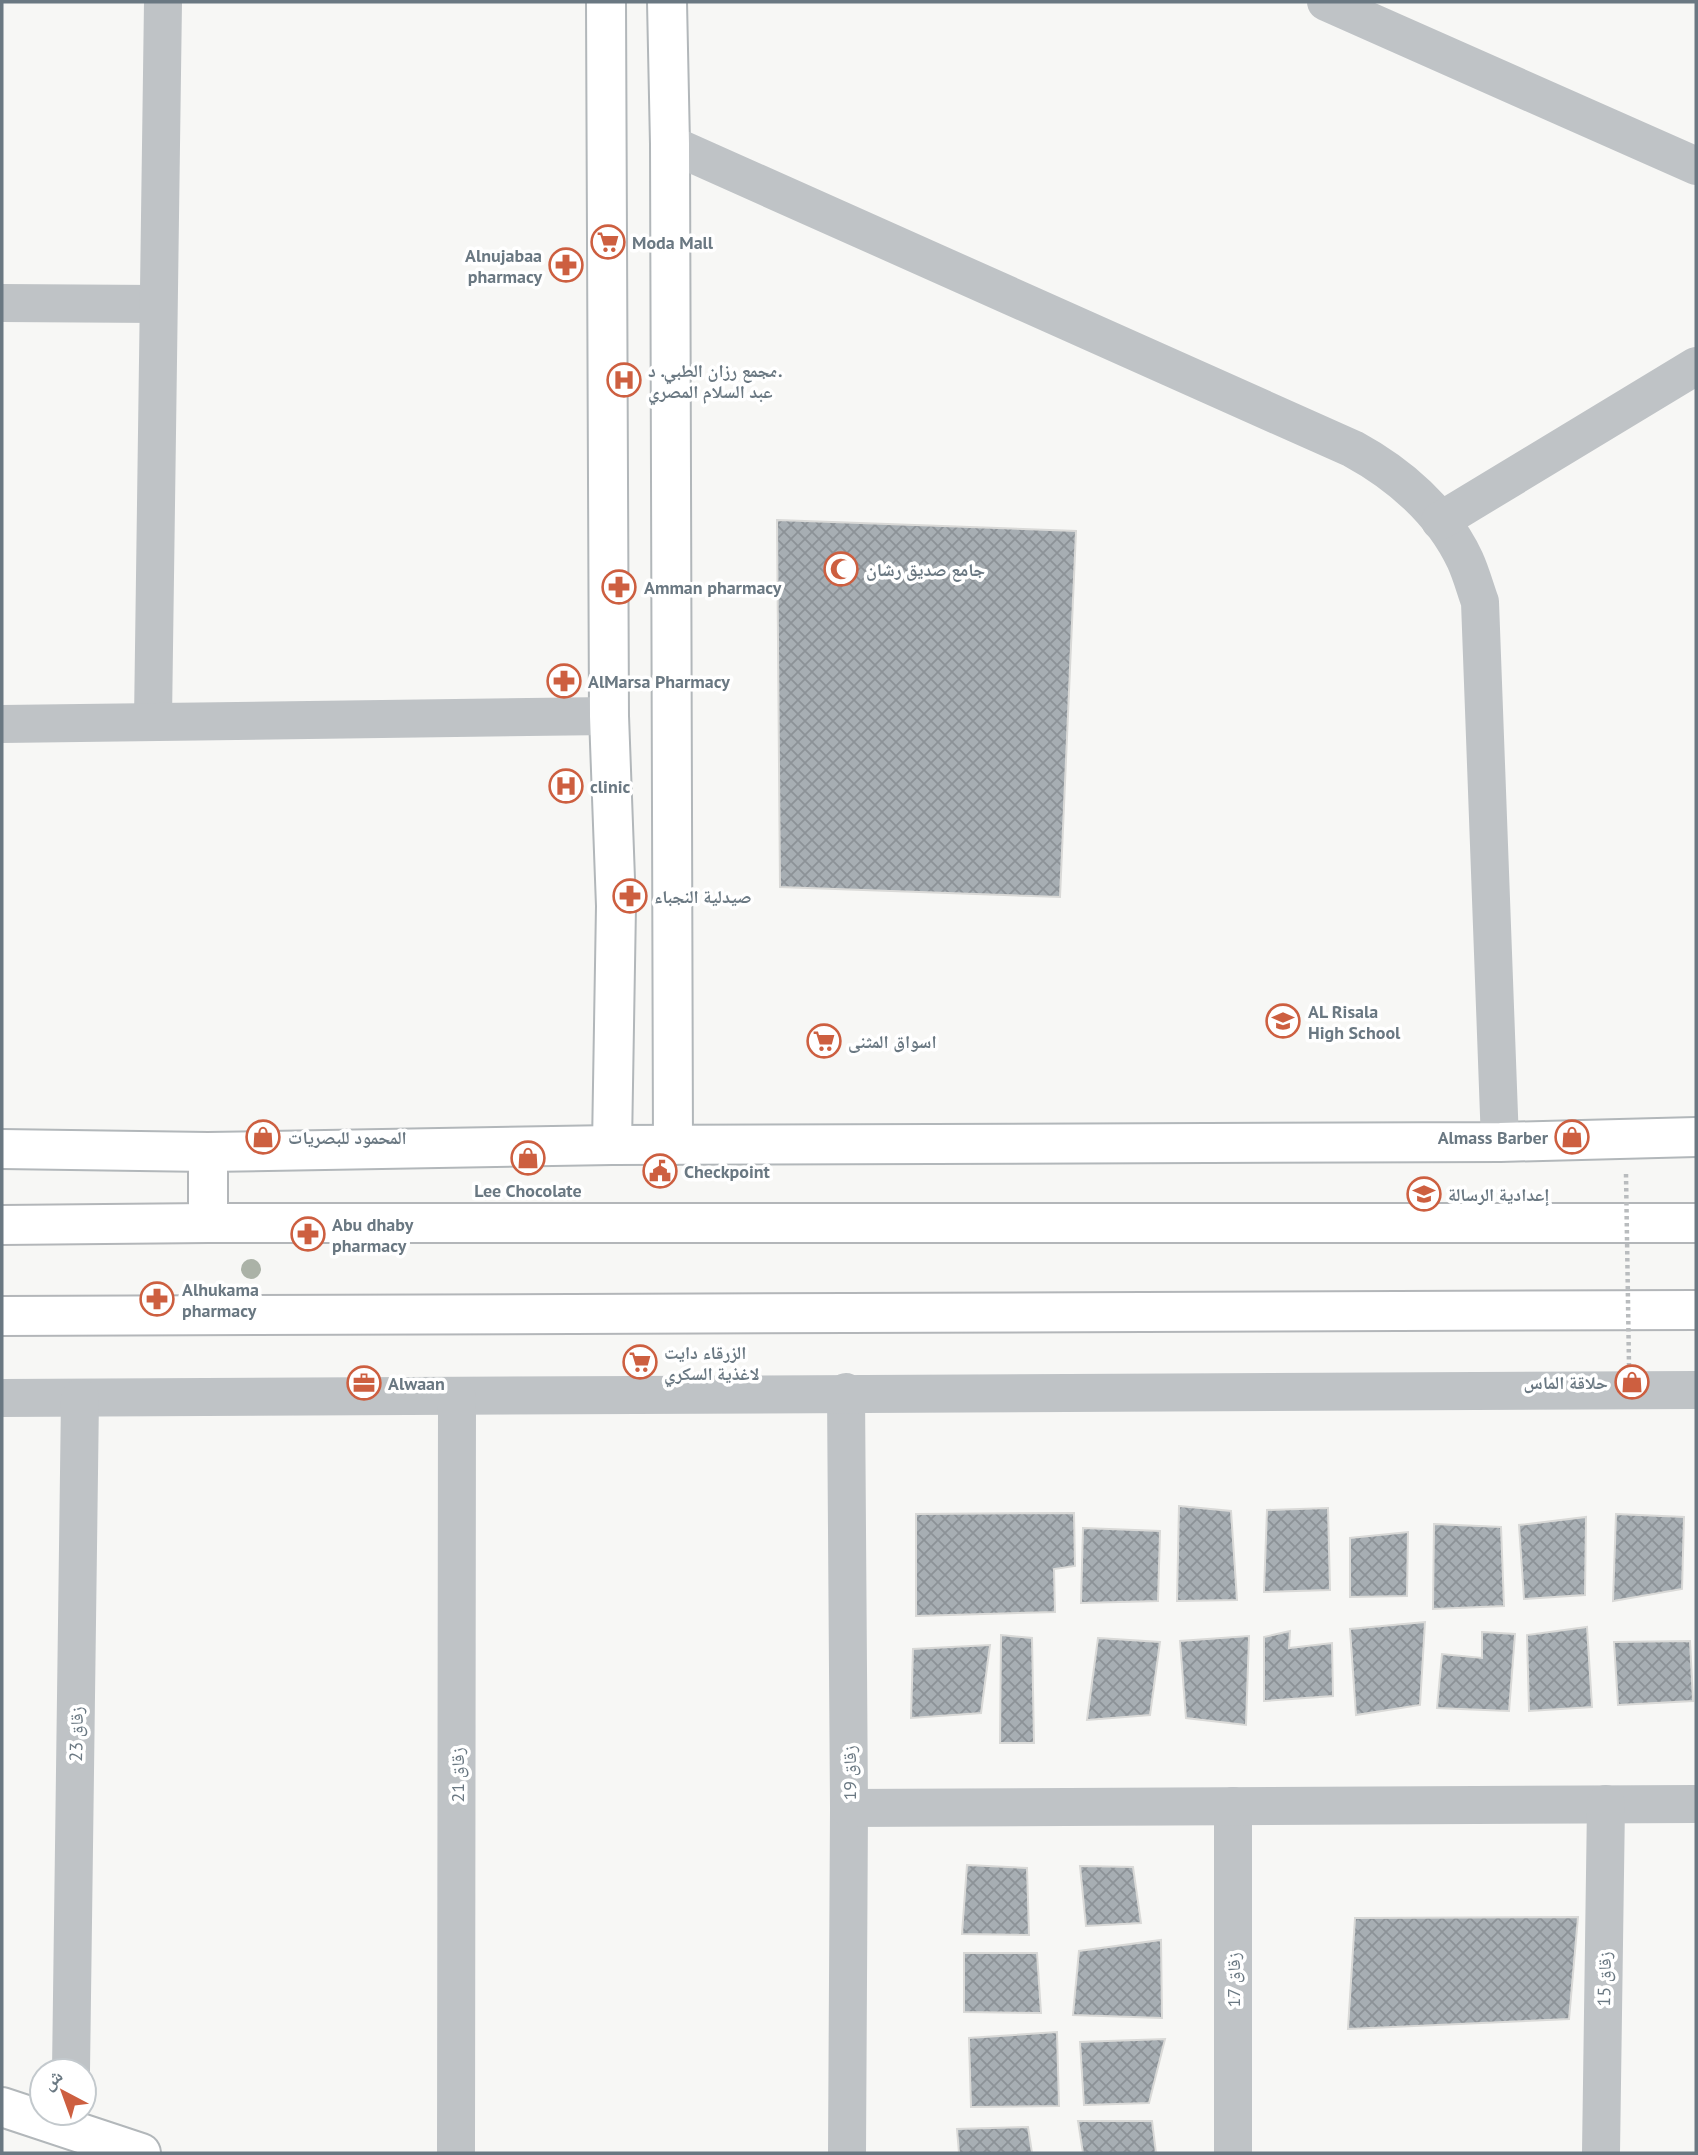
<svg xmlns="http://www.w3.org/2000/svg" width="1698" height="2155" font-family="'PT Sans','Noto Naskh Arabic',sans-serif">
  <defs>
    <pattern id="building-cross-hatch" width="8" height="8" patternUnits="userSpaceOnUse" patternTransform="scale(1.75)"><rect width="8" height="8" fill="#a7aeb3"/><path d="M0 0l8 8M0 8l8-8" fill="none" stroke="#8c9297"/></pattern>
  </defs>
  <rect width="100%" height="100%" fill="#f7f7f5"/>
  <g fill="url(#building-cross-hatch)" stroke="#d9d9d7" stroke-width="2">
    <polygon points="777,520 1076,531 1060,897 780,887"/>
    <polygon points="1179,1506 1231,1511 1237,1600 1177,1601"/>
    <polygon points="1328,1508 1330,1590 1264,1592 1267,1510"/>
    <polygon points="1074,1513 1075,1566 1054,1569 1055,1612 916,1616 916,1514"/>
    <polygon points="1616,1514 1684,1517 1682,1589 1613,1601"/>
    <polygon points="1586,1517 1585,1595 1524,1599 1519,1525"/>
    <polygon points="1434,1524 1501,1527 1504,1606 1433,1609"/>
    <polygon points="1083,1528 1160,1531 1158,1601 1081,1603"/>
    <polygon points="1408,1532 1407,1596 1350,1597 1350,1538"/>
    <polygon points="1425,1622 1420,1705 1356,1715 1350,1629"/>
    <polygon points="1587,1627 1592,1707 1529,1711 1527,1635"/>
    <polygon points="1290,1631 1289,1648 1332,1643 1333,1696 1264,1701 1264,1637"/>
    <polygon points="1482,1632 1515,1634 1509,1711 1437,1708 1442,1654 1482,1658"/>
    <polygon points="1001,1635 1032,1638 1034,1743 1000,1743"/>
    <polygon points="1249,1636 1246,1725 1186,1718 1180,1641"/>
    <polygon points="1098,1638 1160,1642 1150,1715 1087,1720"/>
    <polygon points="1690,1641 1693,1701 1618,1705 1614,1642"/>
    <polygon points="990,1645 981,1713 911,1718 913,1649"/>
    <polygon points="967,1865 1027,1868 1029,1935 962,1934"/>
    <polygon points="1080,1866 1133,1867 1141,1923 1086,1926"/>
    <polygon points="1578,1917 1569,2019 1348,2029 1355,1918"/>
    <polygon points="1161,1940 1162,2018 1073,2015 1079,1951"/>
    <polygon points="964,1953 1037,1953 1041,2013 964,2012"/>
    <polygon points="1057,2032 1059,2106 971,2107 969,2038"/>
    <polygon points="1165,2039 1149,2103 1084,2105 1080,2042"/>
    <polygon points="1078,2121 1152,2121 1156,2153 1083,2153"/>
    <polygon points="1028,2127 1032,2153 959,2153 957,2129"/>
  </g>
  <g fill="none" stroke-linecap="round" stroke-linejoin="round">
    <defs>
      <g id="secondary">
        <polyline points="606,2 609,716 616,906 612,1145"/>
        <polyline points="667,2 670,144 673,1145"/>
        <polyline points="2,1149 208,1152 612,1145 1500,1142 1696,1137"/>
        <polyline points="2,2107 141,2153"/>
      </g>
      <g id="highway">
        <polyline points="208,1152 208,1223"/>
        <polyline points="2,1225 208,1223 1696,1223"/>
        <polyline points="2,1316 1696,1310"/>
      </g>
    </defs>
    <use href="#secondary" stroke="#b2b7ba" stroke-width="42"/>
    <use href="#highway" stroke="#b3b6b9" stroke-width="42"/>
    <g stroke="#bfc3c6" stroke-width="38">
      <polyline points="1326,2 1696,166"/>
      <path d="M670,144L1353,449C1399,474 1442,511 1465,560C1471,573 1475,588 1480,602L1500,1142"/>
      <polyline points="2,303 158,304"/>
      <polyline points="1440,521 1696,366"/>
      <polyline points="153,720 163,2"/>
      <polyline points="2,724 609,716"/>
      <polyline points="846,1392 849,1808 847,2153"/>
      <polyline points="2,1398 1696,1390"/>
      <polyline points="1233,1806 1233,2153"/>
      <polyline points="849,1808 1696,1804"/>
      <polyline points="71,2071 80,1398"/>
      <polyline points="456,2153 457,1397"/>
      <polyline points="1601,2153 1606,1804"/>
    </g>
    <use href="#secondary" stroke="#fff" stroke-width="38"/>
    <use href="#highway" stroke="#fff" stroke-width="38"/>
    <polyline stroke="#b9bcbe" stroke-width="4.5" stroke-dasharray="3.5 3.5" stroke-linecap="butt" points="1626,1174 1629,1365"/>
  </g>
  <circle fill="#abb2a7" cx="251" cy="1269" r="10"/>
  <defs>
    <symbol id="supermarket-ring" viewBox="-11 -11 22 22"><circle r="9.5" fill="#fff" stroke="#cd5f40" stroke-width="1.5"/><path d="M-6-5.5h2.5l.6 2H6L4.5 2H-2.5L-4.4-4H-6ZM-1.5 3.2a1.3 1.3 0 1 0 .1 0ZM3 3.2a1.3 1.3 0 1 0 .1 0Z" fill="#cd5f40"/></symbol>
    <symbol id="pharmacy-ring" viewBox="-11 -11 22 22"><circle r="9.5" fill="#fff" stroke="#cd5f40" stroke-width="1.5"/><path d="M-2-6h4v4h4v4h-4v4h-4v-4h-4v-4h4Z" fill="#cd5f40"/></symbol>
    <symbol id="hospital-ring" viewBox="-11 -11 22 22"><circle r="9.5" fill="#fff" stroke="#cd5f40" stroke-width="1.5"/><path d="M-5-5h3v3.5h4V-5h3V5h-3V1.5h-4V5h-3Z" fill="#cd5f40"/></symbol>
    <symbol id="mosque-ring" viewBox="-11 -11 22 22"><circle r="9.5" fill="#fff" stroke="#cd5f40" stroke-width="1.5"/><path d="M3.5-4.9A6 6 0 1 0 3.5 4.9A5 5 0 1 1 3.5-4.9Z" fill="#cd5f40"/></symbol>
    <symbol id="school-ring" viewBox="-11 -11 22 22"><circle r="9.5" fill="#fff" stroke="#cd5f40" stroke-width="1.5"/><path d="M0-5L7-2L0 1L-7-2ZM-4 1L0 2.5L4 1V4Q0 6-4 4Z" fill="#cd5f40"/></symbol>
    <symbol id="shop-ring" viewBox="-11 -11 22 22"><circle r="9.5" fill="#fff" stroke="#cd5f40" stroke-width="1.5"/><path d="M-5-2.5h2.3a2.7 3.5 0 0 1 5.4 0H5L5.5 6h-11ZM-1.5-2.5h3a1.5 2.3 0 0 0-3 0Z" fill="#cd5f40"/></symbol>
    <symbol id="civic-ring" viewBox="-11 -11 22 22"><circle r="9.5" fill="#fff" stroke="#cd5f40" stroke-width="1.5"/><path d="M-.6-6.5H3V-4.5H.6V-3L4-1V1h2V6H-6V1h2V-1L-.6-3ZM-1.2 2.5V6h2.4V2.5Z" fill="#cd5f40"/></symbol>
    <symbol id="office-ring" viewBox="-11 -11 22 22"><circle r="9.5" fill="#fff" stroke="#cd5f40" stroke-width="1.5"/><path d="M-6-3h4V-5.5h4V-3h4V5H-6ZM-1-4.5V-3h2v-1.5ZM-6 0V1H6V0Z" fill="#cd5f40"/></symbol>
  </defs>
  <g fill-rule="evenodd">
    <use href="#supermarket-ring" x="589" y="223" width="38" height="38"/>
    <use href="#pharmacy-ring" x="547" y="246" width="38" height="38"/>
    <use href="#hospital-ring" x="605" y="361" width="38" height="38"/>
    <use href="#mosque-ring" x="822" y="550" width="38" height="38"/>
    <use href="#pharmacy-ring" x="600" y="568" width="38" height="38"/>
    <use href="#pharmacy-ring" x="545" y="662" width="38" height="38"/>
    <use href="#hospital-ring" x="547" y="767" width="38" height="38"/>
    <use href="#pharmacy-ring" x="611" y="877" width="38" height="38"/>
    <use href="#school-ring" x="1264" y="1002" width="38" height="38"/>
    <use href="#supermarket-ring" x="805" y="1022" width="38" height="38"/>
    <use href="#shop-ring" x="244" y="1118" width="38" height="38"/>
    <use href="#shop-ring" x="1553" y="1118" width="38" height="38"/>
    <use href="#shop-ring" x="509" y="1139" width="38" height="38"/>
    <use href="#civic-ring" x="641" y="1152" width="38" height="38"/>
    <use href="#school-ring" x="1405" y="1175" width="38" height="38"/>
    <use href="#pharmacy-ring" x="289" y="1215" width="38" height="38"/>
    <use href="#pharmacy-ring" x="138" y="1280" width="38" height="38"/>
    <use href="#supermarket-ring" x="621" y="1343" width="38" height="38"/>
    <use href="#shop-ring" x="1613" y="1363" width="38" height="38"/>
    <use href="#office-ring" x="345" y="1364" width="38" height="38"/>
  </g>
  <g text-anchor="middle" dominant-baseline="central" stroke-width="7" stroke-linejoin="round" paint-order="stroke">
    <g font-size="18" font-weight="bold" fill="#6a7882" stroke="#fff" text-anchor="start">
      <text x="632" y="242">Moda Mall</text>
      <text x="542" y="255" text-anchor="end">Alnujabaa<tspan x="542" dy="21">pharmacy</tspan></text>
      <text x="648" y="370">مجمع رزان الطبي. د.<tspan x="648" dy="21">عبد السلام المصري</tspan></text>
      <text x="866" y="569">جامع صديق رشان</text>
      <text x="644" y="587">Amman pharmacy</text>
      <text x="588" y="681">AlMarsa Pharmacy</text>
      <text x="590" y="786">clinic</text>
      <text x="654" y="896">صيدلية النجباء</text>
      <text x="1308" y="1011">AL Risala<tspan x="1308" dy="21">High School</tspan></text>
      <text x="848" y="1041">اسواق المثنى</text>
      <text x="288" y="1137">المحمود للبصريات</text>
      <text x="1548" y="1137" text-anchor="end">Almass Barber</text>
      <text x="684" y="1171">Checkpoint</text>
      <text x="528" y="1190" text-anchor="middle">Lee Chocolate</text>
      <text x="1448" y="1194">إعدادية الرسالة</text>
      <text x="332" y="1224">Abu dhaby<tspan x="332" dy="21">pharmacy</tspan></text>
      <text x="182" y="1289">Alhukama<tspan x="182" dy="21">pharmacy</tspan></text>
      <text x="664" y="1352">الزرقاء دايت<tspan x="664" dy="21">لاغذية السكري</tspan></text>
      <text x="1608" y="1382" text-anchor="end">حلاقة الماس</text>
      <text x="388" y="1383">Alwaan</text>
    </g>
    <g font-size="18" fill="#6a7882" stroke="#fff">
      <text transform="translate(76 1734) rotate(-89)">زقاق 23</text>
      <text transform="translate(849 1773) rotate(-90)">زقاق 19</text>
      <text transform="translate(457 1775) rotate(-90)">زقاق 21</text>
      <text transform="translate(1604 1979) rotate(-89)">زقاق 15</text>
      <text transform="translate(1233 1980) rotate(-90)">زقاق 17</text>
    </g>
  </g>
  <rect width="1698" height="2155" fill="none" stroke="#6a7882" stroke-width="7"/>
  <g transform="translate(63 2092) rotate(319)"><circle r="33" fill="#ffffff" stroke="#c3c9cd" stroke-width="2"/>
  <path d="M0-5L12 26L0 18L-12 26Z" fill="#cd5f40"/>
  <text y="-10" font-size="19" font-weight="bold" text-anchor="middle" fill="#6a7882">ش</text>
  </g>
</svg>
